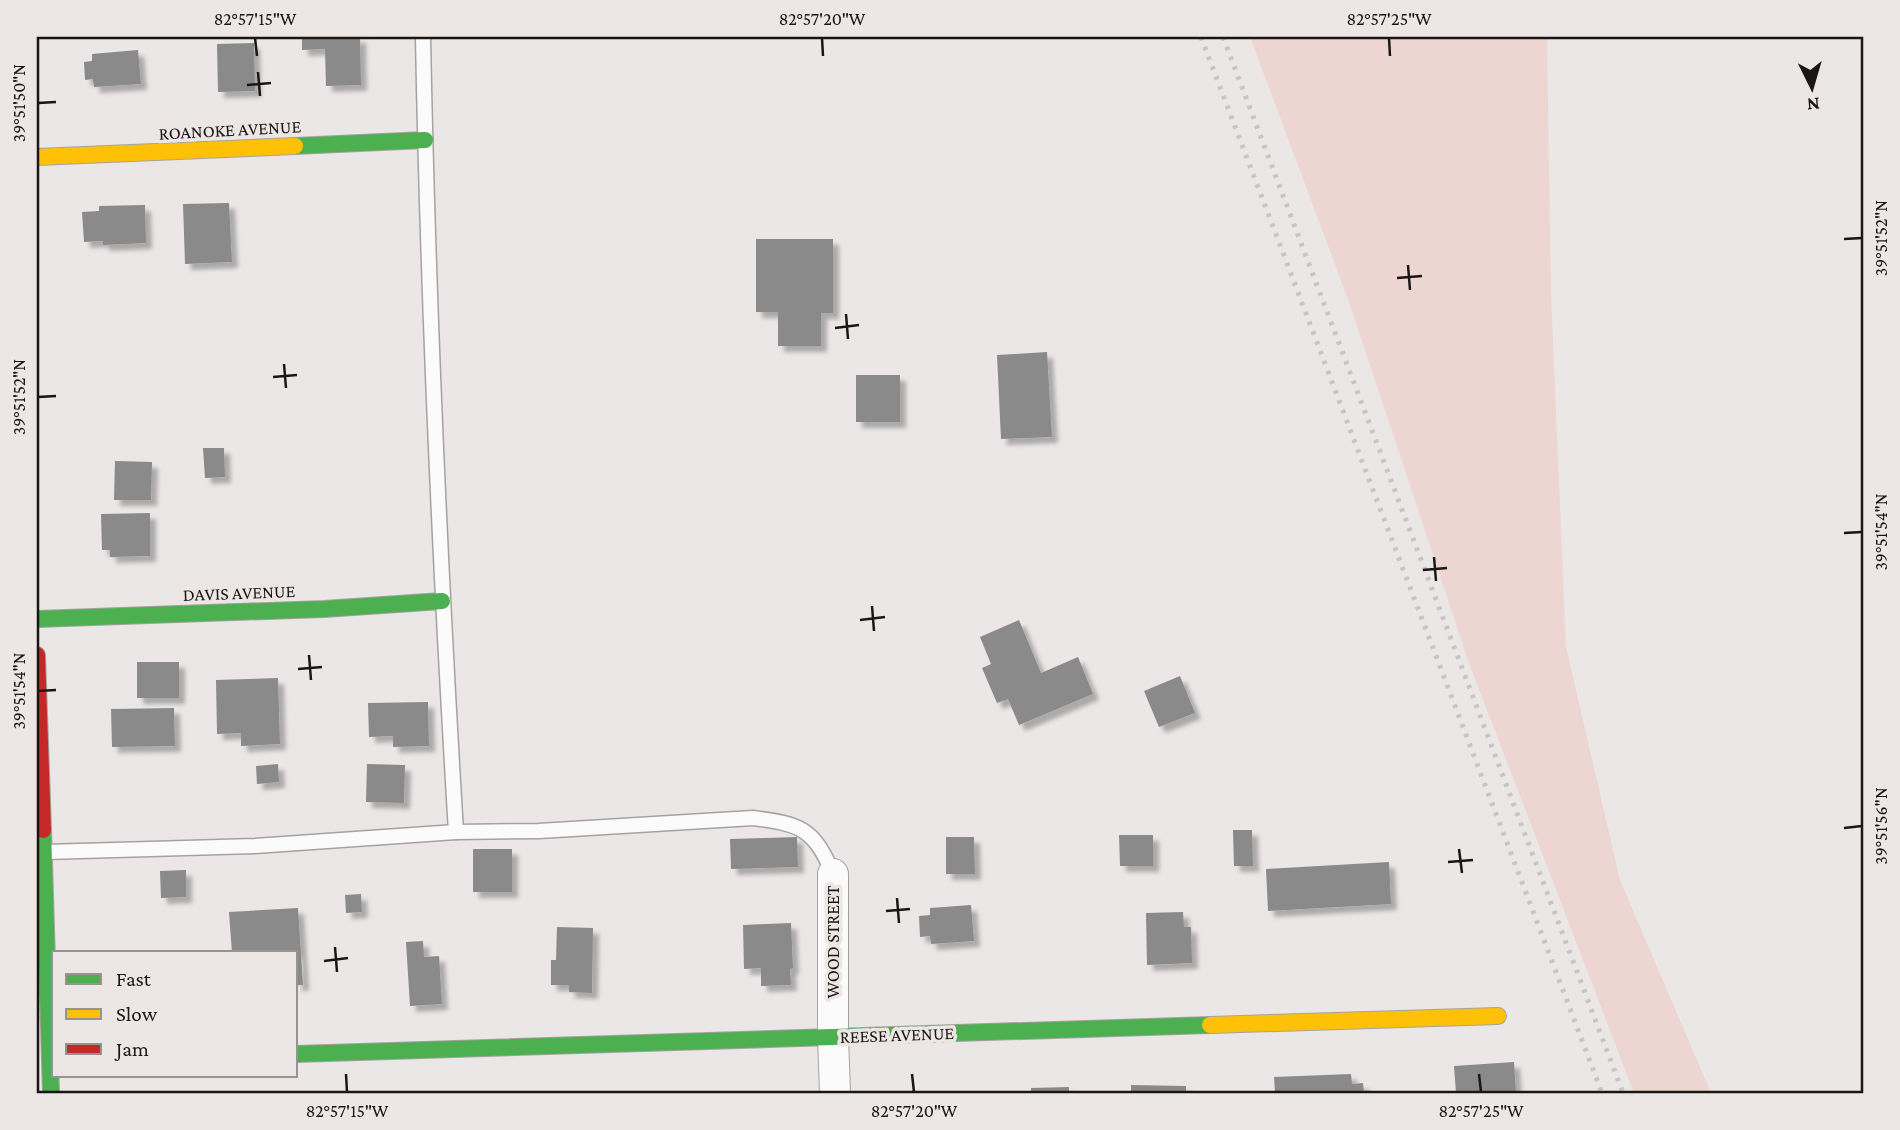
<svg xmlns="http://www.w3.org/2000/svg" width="1900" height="1130" font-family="'Crimson Pro',serif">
  <defs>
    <filter id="shadow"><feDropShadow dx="6" dy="6" stdDeviation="2" flood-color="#0004"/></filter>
  </defs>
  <rect width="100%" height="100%" fill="#eae7e6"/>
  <polygon fill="#edd6d1" points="1250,37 1547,37 1551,294 1566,647 1620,880 1711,1093 1634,1093 1469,663 1348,299"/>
  <g fill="#8a8a8a" filter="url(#shadow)">
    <polygon points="302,37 360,37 361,85 326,86 325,49 302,50"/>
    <polygon points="254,43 255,91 218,92 217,44"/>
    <polygon points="138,50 141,84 94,87 93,79 85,80 84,62 92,61 92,54"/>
    <polygon points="229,203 232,262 185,264 183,204"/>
    <polygon points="145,205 146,243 103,245 103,241 84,242 82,212 99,211 99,206"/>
    <polygon points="756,239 833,239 833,313 821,313 821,346 778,346 778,312 756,312"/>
    <polygon points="1047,352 1052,437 1001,439 997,355"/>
    <rect x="856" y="375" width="44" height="47"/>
    <polygon points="203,448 224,448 225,477 205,478"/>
    <polygon points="115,461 152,462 151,500 114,500"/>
    <polygon points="150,513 150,556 110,557 110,550 102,550 101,514"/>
    <polygon points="1019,620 1041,673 1078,657 1093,694 1019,725 1008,699 997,703 982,668 991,664 980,637"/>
    <rect x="137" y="662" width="42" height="36"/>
    <polygon points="1180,676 1195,713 1159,727 1144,691"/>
    <polygon points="278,678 280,744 241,746 241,733 217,734 216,680"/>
    <polygon points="428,702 429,746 393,747 393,736 369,737 368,703"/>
    <polygon points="174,708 175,746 112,747 111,709"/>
    <polygon points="278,764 279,782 257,784 256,766"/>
    <polygon points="367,764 405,765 404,803 366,802"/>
    <polygon points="1233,830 1252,830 1253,866 1234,866"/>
    <polygon points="1119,835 1153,835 1153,866 1120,866"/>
    <polygon points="797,837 798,867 731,869 730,839"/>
    <polygon points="946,837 974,837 975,874 946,874"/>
    <rect x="473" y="849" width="39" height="43"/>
    <polygon points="1389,862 1391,904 1268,911 1266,869"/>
    <polygon points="186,870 186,897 161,898 160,871"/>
    <polygon points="361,894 362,912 346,913 345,895"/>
    <polygon points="971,905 974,941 931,944 930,936 920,937 919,916 930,915 930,908"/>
    <polygon points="298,908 303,985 296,985 296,953 232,953 229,912"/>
    <polygon points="1183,912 1184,927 1191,927 1192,963 1147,965 1146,913"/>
    <polygon points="791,923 793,968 790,969 791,985 761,986 761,968 744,969 743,925"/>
    <polygon points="557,927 593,928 592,993 569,992 569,985 551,985 551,960 556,960"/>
    <polygon points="423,941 424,957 439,956 442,1004 410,1006 406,942"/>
    <polygon points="1514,1062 1516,1093 1456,1093 1454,1066"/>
    <polygon points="1351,1074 1352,1084 1363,1083 1364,1093 1275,1093 1274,1077"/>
    <polygon points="1131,1085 1186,1086 1186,1093 1131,1093"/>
    <polygon points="1069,1087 1069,1093 1031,1093 1031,1088"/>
  </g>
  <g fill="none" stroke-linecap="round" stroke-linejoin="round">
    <defs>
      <g id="lane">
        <path d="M423,37C428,302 440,567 456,832L539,831L753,818C800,824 814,828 833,874"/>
        <polyline points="45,852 255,846 456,832"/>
      </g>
      <polyline id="street" points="833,874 833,1037 835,1093"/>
      <g id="fast">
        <polyline points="295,146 425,140"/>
        <polyline points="37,619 324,609 442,601"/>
        <polyline points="43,830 51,1093"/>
        <polyline points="296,1054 1210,1025"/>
      </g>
      <g id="slow">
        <polyline points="37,157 295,146"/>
        <polyline points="1210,1025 1498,1016"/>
      </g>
      <polyline id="jam" points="37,655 43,830"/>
    </defs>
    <use href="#lane" stroke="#a5a2a1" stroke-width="17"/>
    <use href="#street" stroke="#a5a2a1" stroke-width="32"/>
    <use href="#fast" stroke="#a5a2a1" stroke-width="18"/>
    <use href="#slow" stroke="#a5a2a1" stroke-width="18"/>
    <use href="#jam" stroke="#a5a2a1" stroke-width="18"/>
    <use href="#lane" stroke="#fcfbfb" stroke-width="14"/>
    <use href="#street" stroke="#fcfbfb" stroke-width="30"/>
    <use href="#fast" stroke="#4caf50" stroke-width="16"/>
    <use href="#slow" stroke="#ffc107" stroke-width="16"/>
    <use href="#jam" stroke="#c62828" stroke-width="16"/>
    <g stroke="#c6c6c6" stroke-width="5" stroke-dasharray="3.5 7" stroke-linecap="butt">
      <polyline points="1201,37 1602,1093"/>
      <polyline points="1223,37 1623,1093"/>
    </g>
  </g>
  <path fill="none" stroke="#191716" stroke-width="2.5" d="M255,38L257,56M822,38L823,56M1389,38L1390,56M258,72L260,96M247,85L271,83M38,103L56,102M1844,239L1862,238M1408,265L1410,290M1397,278L1422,276M846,314L848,339M835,328L859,325M284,364L286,388M273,377L297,375M38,397L56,396M1844,533L1862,532M1434,557L1436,581M1423,570L1447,568M872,606L874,631M860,620L885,617M309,655L311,680M298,669L322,667M38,691L56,690M1844,828L1862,826M1459,849L1462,873M1448,862L1473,860M897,898L899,923M886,911L910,909M335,947L337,972M324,961L348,958M346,1074L347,1092M912,1074L914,1092M1479,1074L1481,1092"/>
  <g text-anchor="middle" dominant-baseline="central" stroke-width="7" stroke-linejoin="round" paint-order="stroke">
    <g font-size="18" fill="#191716" stroke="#ece6e4">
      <text transform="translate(230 130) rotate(-3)">ROANOKE AVENUE</text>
      <text transform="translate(239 593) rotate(-2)">DAVIS AVENUE</text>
      <text transform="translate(833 942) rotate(-90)">WOOD STREET</text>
      <text transform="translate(897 1035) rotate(-2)">REESE AVENUE</text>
    </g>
  </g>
  <rect width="1900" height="1130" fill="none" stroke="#ece6e4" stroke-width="77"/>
  <rect x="52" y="951" width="245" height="126" fill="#ece6e4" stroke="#989392" stroke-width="2"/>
  <rect x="66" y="974" width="35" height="10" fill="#4caf50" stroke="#989392" stroke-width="2"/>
  <text x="116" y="986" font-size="21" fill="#191716">Fast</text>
  <rect x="66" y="1009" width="35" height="10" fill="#ffc107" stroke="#989392" stroke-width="2"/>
  <text x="116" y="1021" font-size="21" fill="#191716">Slow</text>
  <rect x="66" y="1044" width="35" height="10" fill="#c62828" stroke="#989392" stroke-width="2"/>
  <text x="116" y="1056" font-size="21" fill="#191716">Jam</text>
  <g transform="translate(1812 88) rotate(175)" stroke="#ece6e4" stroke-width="5" paint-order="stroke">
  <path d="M0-5L12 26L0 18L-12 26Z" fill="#191716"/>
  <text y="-10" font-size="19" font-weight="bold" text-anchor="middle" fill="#191716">N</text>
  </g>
  <rect x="38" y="38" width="1824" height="1054" fill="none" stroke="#191716" stroke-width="2.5"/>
  <g font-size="18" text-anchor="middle" fill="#191716">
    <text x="255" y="25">82°57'15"W</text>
    <text x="822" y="25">82°57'20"W</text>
    <text x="1389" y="25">82°57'25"W</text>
    <text transform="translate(19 103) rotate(-90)" y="6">39°51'50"N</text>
    <text transform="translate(1881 238) rotate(-90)" y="6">39°51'52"N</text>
    <text transform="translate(19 397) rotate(-90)" y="6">39°51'52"N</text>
    <text transform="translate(1881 532) rotate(-90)" y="6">39°51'54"N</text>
    <text transform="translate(19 691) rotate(-90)" y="6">39°51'54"N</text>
    <text transform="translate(1881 826) rotate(-90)" y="6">39°51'56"N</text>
    <text x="347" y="1117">82°57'15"W</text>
    <text x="914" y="1117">82°57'20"W</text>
    <text x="1481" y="1117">82°57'25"W</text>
  </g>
</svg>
